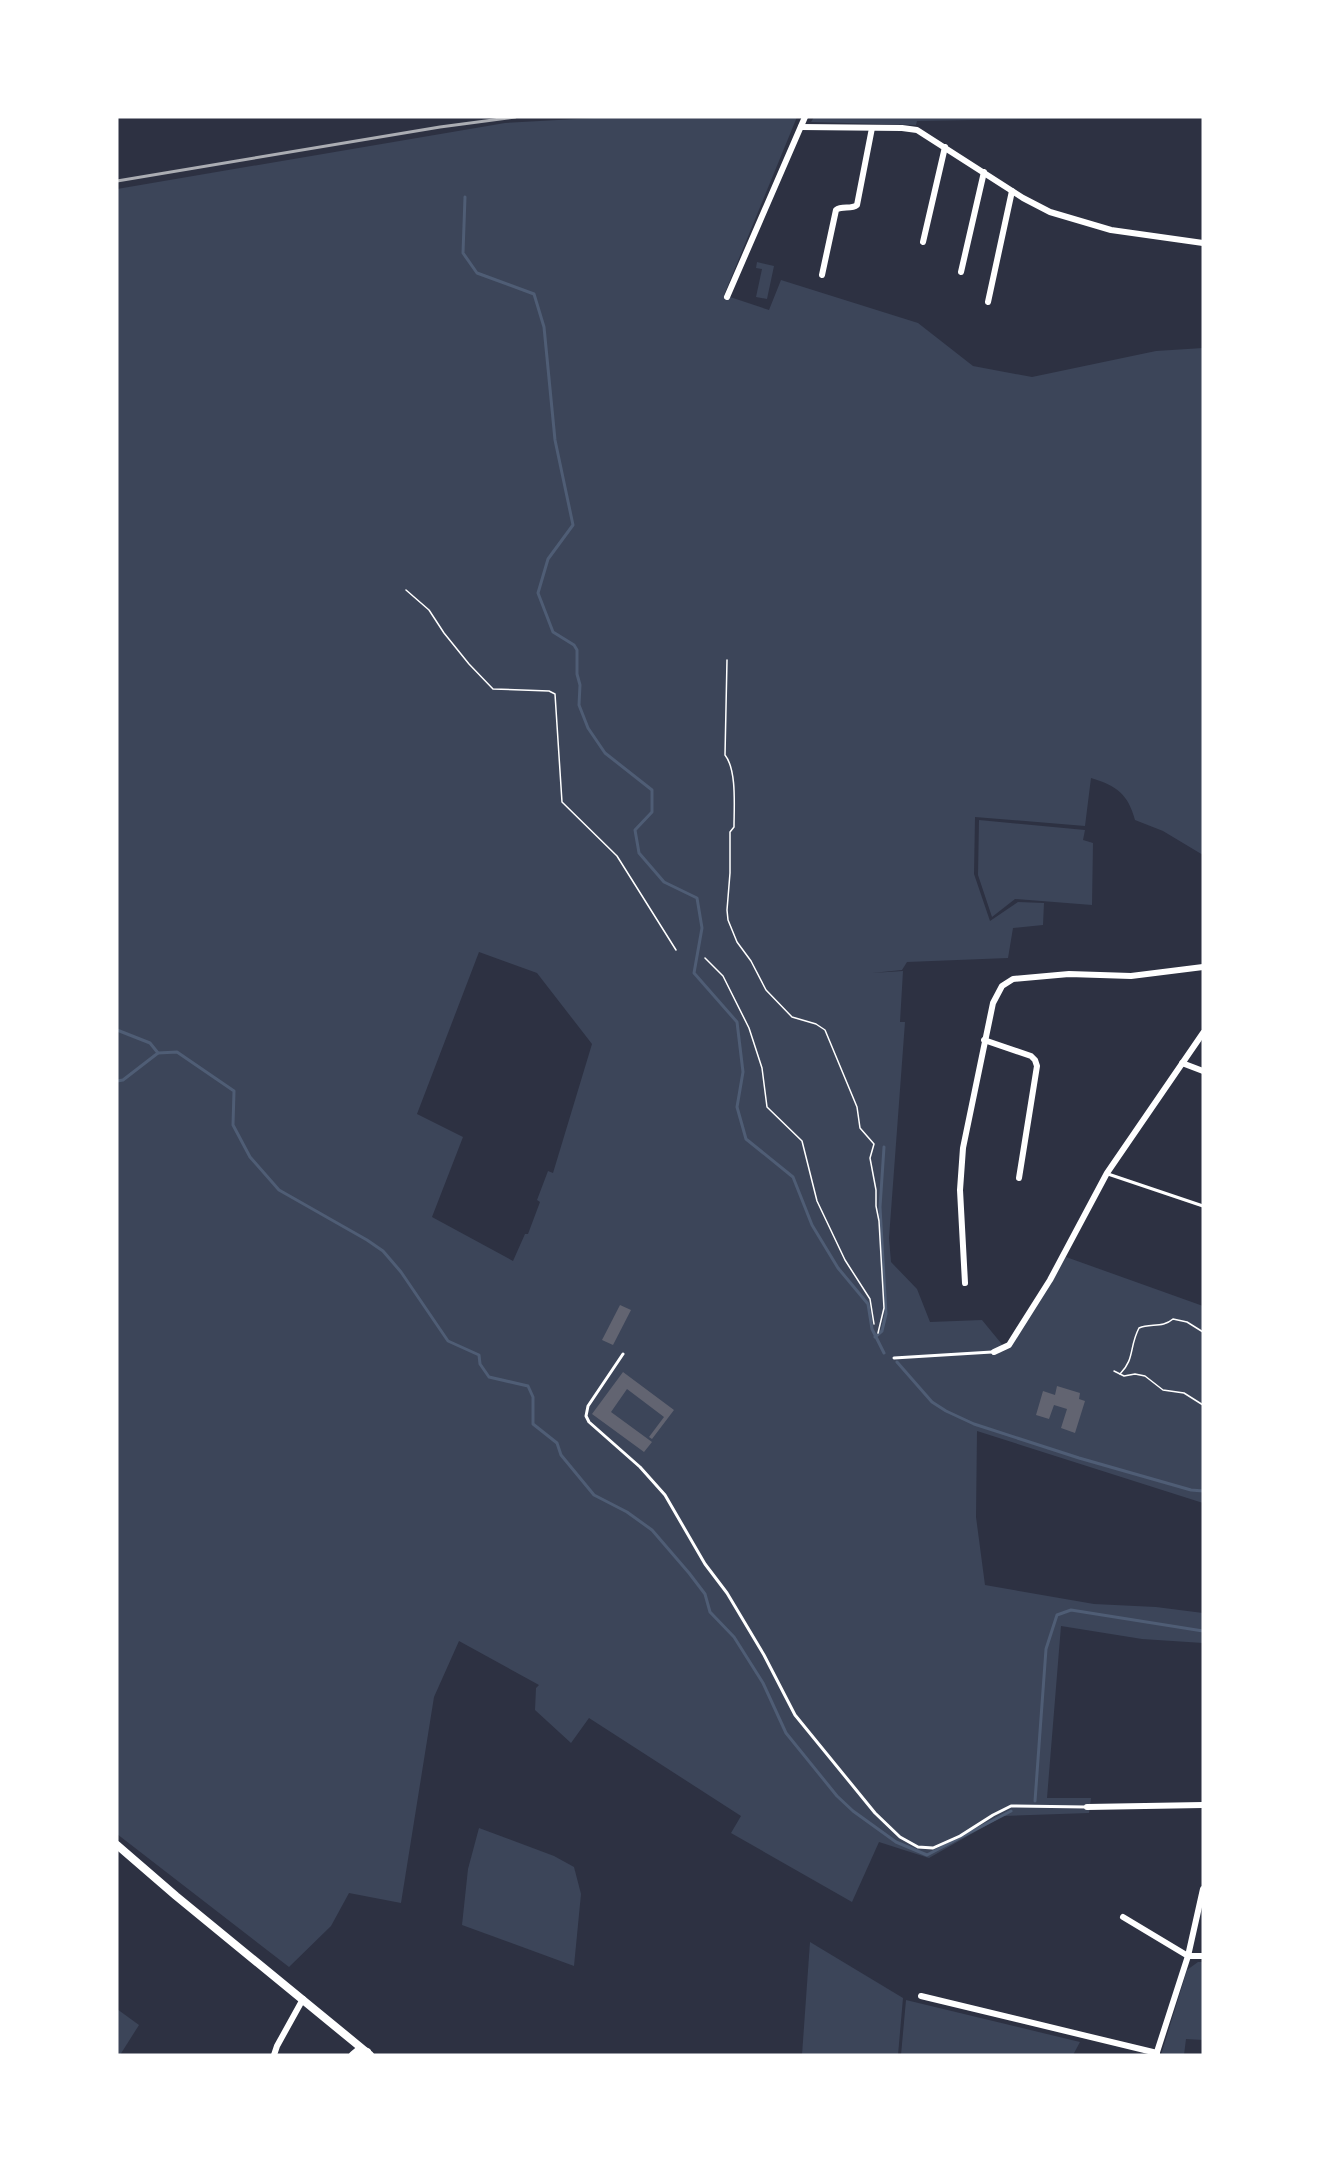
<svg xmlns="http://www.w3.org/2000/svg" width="1320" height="2172" font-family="Signika,sans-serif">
  <rect width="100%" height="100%" fill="#2d3142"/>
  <g fill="#3c4559" fill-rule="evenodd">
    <path d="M612,117H797L724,295L769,310L781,280L918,323L973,366L1032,377L1156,351L1203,348V855L1163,831L1135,820C1128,794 1117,786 1091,778L1085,826L975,817L974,874L990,921L1018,902L1044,903L1043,925L1013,928L1008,958L907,962L902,970L872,973L903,971L900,1022H905L889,1238L891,1262L917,1289L930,1322L982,1320L1005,1348L1066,1257L1203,1306V1503L977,1431L976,1517L985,1585L1094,1604L1156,1607L1203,1613V1643L1142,1639L1061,1626L1047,1798H1091L1089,1813L1003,1816L929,1858L879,1842L852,1902L731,1833L741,1816L589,1718L571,1743L535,1710L536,1688L539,1685L459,1641L434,1697L401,1903L349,1893L331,1926L289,1967L117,1834V189L505,123ZM479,952L537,973L592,1044L553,1173L548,1171L537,1200L540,1202L528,1234H525L513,1261L432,1217L463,1137L417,1114Z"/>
    <polygon points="814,117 1148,117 917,121 916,125 811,122"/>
    <polygon points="757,262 774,266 767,299 756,297 762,269 756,268"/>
    <polygon points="979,820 1085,830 1083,840 1093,843 1092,905 1015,899 992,917 978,875"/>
    <polygon points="479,1828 554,1856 574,1867 581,1894 574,1966 462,1925 468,1869"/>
    <polygon points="810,1942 903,1998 898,2055 802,2055"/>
    <polygon points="1198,1962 1203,1962 1203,2040 1186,2039 1184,2055 1161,2055 1187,1970"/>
    <polygon points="906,2000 1080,2042 1073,2055 901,2055"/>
    <polygon points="117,2009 139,2025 120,2055 117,2055"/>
  </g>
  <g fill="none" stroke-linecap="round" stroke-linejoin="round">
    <g stroke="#4f5d75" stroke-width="3">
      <polyline points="465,197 463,253 477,273 534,294 544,327 555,440 573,525 548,559 538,593 553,632 574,645 577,650 577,674 580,685 579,705 588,728 605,753 652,790 652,812 635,830 639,853 664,882 697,898 702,928 694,973 737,1022 743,1072 737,1107 746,1139 793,1177 812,1225 838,1268 868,1304 872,1329 884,1353"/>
      <polyline points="117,1030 150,1043 158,1053"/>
      <polyline points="117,1081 123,1080 158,1053 177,1052 234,1091 233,1125 250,1157 279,1190 367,1240 383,1251 401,1272 448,1341 479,1355 480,1364 489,1377 528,1386 533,1397 533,1424 557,1443 561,1455 594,1495 627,1512 652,1530 689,1573 705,1594 710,1612 734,1637 763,1683 786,1733 837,1796 853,1811 896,1842 927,1855 1011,1811"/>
      <polyline points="875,1337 882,1331 886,1314 880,1207 884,1147"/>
      <polyline points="897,1362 932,1402 946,1411 974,1424 1079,1458 1191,1490 1203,1491"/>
      <polyline points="1035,1801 1046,1649 1057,1615 1071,1610 1203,1631"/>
    </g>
  </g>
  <g fill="#626471">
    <polygon points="620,1305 631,1310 613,1345 602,1340"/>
    <polygon points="623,1372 674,1410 652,1439 649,1437 664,1417 627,1389 611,1412 652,1442 644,1452 592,1414"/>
    <polygon points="1057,1386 1080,1393 1079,1399 1085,1401 1075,1433 1061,1428 1067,1409 1054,1405 1049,1419 1036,1415 1043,1391 1055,1395"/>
  </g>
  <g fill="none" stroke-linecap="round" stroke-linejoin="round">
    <g stroke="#fff" stroke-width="1.5">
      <polyline points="406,590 429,610 444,633 469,664 493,689 549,691 555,694 562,802 617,856 676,950"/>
      <path d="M727,660L725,755C737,770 734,807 734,827L730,832V873L727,910L728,920L737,942L751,961L766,990L792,1017L816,1024L825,1030L857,1107L860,1128L874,1144L870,1158L876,1190V1206L879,1221L884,1308L878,1333"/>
      <polyline points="705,958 723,976 749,1028 762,1068 767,1107 802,1141 817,1201 845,1260 870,1299 874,1324"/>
      <polyline points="1114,1371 1124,1376 1135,1374 1145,1376 1163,1390 1184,1393 1203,1405"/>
      <path d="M1120,1374C1135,1359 1129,1347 1139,1328C1150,1323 1163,1328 1173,1319L1187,1322L1203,1332"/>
    </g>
    <g stroke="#fff" stroke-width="3">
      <polyline points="1108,1174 1203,1206"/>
      <polyline points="623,1354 588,1406 586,1416 589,1422 640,1467 665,1495 705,1564 727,1593 764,1655 795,1715 875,1813 900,1837 918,1847 933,1848 960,1836 993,1815 1011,1806 1086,1807"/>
      <polyline points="894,1358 992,1352"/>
    </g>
    <g stroke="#fff" stroke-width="6">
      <polyline points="801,127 902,128 917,130 1023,198 1050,212 1111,230 1203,243"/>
      <polyline points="923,242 945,147"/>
      <polyline points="961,272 984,172"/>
      <path d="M822,275L836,210C842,205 851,210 857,205L872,128"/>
      <polyline points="727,297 805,117"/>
      <polyline points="988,302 1012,191"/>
      <polyline points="984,1040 1031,1056 1035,1060 1037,1066 1019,1178"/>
      <polyline points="1182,1063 1203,1071"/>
      <polyline points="965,1283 960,1190 963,1148 993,1003 1002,986 1013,979 1069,974 1131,976 1203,967"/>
      <polyline points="994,1352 1009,1345 1050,1280 1107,1173 1203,1033"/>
      <polyline points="1087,1807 1203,1805"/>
      <polyline points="1123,1917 1188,1956 1203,1956"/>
      <polyline points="921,1996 1157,2053"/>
      <polyline points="274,2055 277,2046 303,1999"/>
      <polyline points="1156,2055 1188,1956 1203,1889"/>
    </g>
    <g stroke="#fff" stroke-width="8">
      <polyline points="117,1845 176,1896 370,2055"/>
      <polyline points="353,2055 359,2050 367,2052"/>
    </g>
    <polyline stroke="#abadb3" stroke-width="3" points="117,181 440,127 515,117"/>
  </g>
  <rect width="1320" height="2172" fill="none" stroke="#ffffff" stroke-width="237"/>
</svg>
